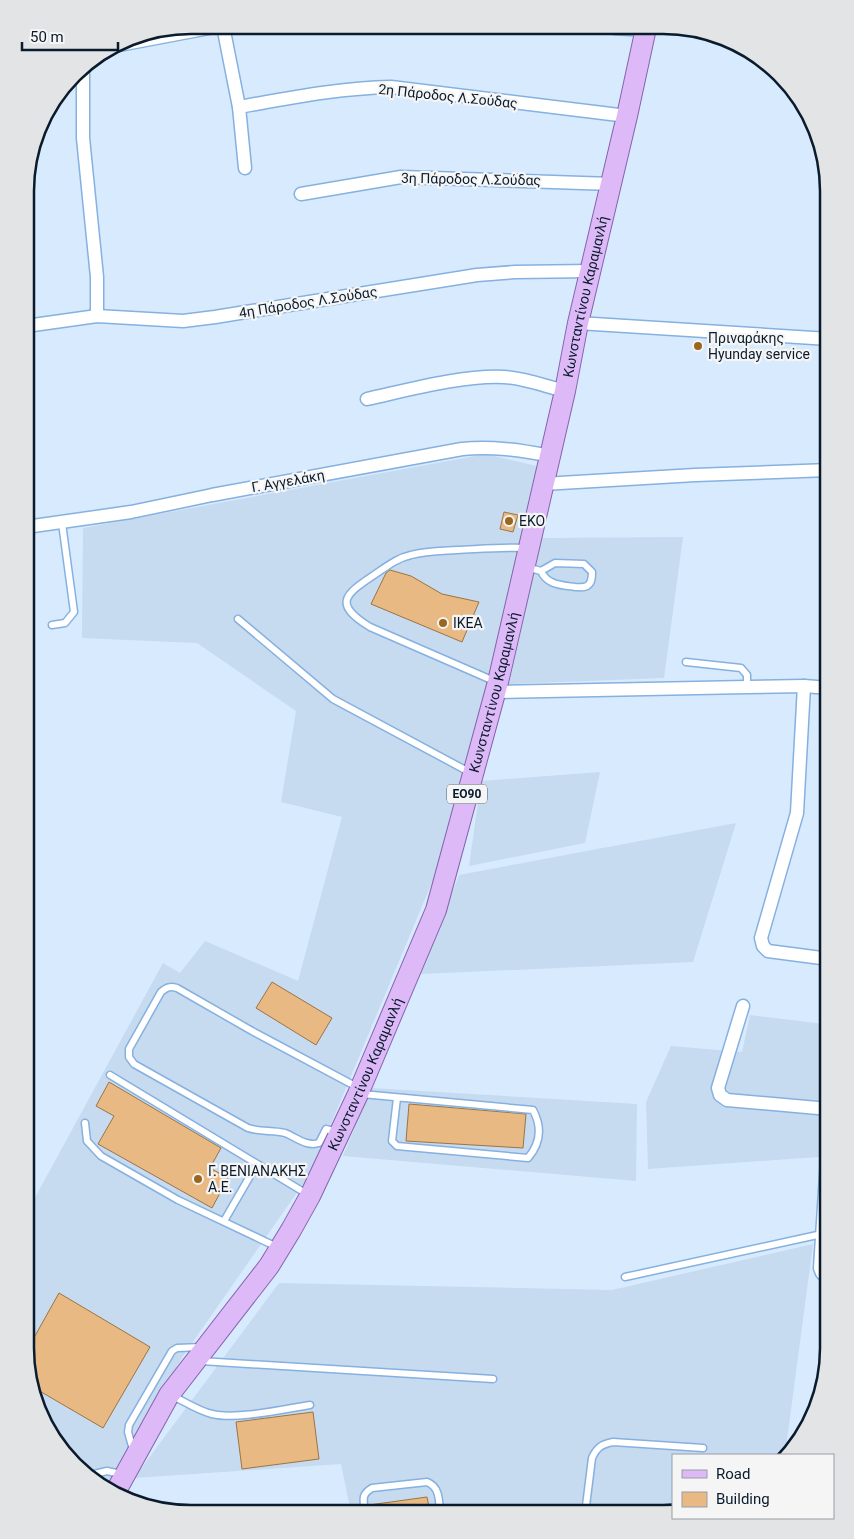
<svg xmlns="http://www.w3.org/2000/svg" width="854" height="1539" font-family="Roboto,sans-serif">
  <rect width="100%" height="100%" fill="#d8eafe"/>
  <g fill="#c6daf0">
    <polygon points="486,454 541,467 448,844 310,1174 183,1356 108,1487 90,1480 53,1440 34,1402 25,1348 25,1216 163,963 180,973 205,941 298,981 342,817 281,802 296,711 197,643 82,638 83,528"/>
    <polygon points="683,537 664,678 509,684 542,538"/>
    <polygon points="600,772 585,843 469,866 481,781"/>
    <polygon points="736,823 693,962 421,974 459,875"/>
    <polygon points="750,1015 824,1024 819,1157 648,1169 646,1102 671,1046 742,1052"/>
    <polygon points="371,1088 637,1104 636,1181 343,1156"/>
    <polygon points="813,1244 785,1455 673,1455 673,1512 663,1514 351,1513 341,1464 134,1478 279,1283 612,1290"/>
  </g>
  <g fill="#e8b983" stroke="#9c7444">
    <polygon points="504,512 518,515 513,532 500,529"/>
    <polygon points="390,570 411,576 442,594 479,602 462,642 371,604 386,573"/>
    <polygon points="272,982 332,1018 316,1045 256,1008"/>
    <polygon points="109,1082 221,1148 210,1168 228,1178 212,1208 98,1144 114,1116 96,1106"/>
    <polygon points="409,1104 526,1114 523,1148 406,1141"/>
    <polygon points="59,1293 150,1347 103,1428 31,1386 26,1352"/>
    <polygon points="313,1412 319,1459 242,1469 236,1422"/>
    <polygon points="427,1497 430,1513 370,1513 369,1505"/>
  </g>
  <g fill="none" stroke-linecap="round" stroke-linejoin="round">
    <defs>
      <g id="lane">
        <path d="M526,567L541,571C547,585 561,585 575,587C579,587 583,588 587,586C592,583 592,577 592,572L584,564L555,563L541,571"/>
        <polyline points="238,619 333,699 471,773"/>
        <polyline points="52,625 65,623 74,612 62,523"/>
        <polyline points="686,662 741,668 747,675 747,687"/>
        <path d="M494,681L370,627C333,604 344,595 374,575C386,567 397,558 411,555C426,551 442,551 457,550C480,549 503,547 526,548"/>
        <polyline points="110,1075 307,1194"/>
        <path d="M362,1094L533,1110C542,1127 541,1143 528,1158L397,1146L392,1141L397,1098"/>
        <polyline points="85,1123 87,1141 101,1156 178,1200 277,1247"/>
        <path d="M337,1132L326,1129L319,1143C306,1147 296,1137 285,1133C273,1130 260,1132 248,1128L134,1064L129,1057V1049L161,992C167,987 170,986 177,988L252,1031L357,1087"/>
        <polyline points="224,1221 257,1164"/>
        <polyline points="625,1277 822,1234"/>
        <polyline points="201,1361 493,1379"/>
        <path d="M173,1396C185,1402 199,1411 212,1414C237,1420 284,1409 310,1405"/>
        <polyline points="133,1450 128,1432 129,1425 172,1351 177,1348 202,1347"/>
        <polyline points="86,1476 107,1471 121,1474"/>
        <path d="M365,1513C364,1501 360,1495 372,1488L427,1482C440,1487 439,1501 440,1513"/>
        <path d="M585,1514L592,1458C597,1447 602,1444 613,1442L703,1448"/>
      </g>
      <g id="street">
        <polyline points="223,26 239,107 245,168"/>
        <polyline points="614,28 646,30"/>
        <polyline points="114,46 225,25"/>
        <polyline points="83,65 83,138 97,277 97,316"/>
        <path d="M239,107C290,98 339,88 391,87L627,116"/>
        <polyline points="301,194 401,177 612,184"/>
        <polyline points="578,323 829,339"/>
        <polyline points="26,326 97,316 183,321 215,317 477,275 515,272 590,271"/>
        <path d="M367,399C408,390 462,375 504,377C524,378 545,386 565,391"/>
        <polyline points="543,484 695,475 829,470"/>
        <path d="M26,527L131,512L212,495L462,449C492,446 520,450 550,456"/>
        <polyline points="804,686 797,813 761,938 763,946 768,951 829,959"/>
        <polyline points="495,692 747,687 804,686 829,688"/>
        <polyline points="743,1006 718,1088 720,1095 727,1100 829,1109"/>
        <polyline points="829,1279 822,1273 820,1268 829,1129"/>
      </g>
      <g id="primary">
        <path id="s1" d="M116,1491L169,1395L269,1266L291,1230L310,1196L358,1094L436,910L498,682L565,391L578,323L627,116L646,28"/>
      </g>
    </defs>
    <use href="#lane" stroke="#85b1e0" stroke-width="9"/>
    <use href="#street" stroke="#85b1e0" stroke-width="15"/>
    <use href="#primary" stroke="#8464ac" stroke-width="22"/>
    <use href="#lane" stroke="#fff" stroke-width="6"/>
    <use href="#street" stroke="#fff" stroke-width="12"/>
    <use href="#primary" stroke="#ddb9f7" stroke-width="20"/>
  </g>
  <g fill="#9b661e" stroke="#f5f5f5" stroke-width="2">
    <circle cx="698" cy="346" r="5"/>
    <circle cx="509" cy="521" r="5"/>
    <circle cx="443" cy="623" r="5"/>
    <circle cx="198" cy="1179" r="5"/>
  </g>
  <g text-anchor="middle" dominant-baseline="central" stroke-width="4.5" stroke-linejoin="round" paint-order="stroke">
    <rect fill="#f5f5f5" stroke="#505c68" stroke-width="1" x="447" y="784.5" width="40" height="19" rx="4"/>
    <g font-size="12" font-weight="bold" fill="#091b2c">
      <text x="467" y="794">ΕΟ90</text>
    </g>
    <g font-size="14" fill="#091b2c" stroke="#f5f5f5">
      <text transform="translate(448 96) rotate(6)">2η Πάροδος Λ.Σούδας</text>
      <text transform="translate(471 179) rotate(1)">3η Πάροδος Λ.Σούδας</text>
      <text stroke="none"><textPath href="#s1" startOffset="1298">Κωνσταντίνου Καραμανλή</textPath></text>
      <text transform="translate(308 302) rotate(-9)">4η Πάροδος Λ.Σούδας</text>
      <text transform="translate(288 481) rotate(-10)">Γ. Αγγελάκη</text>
      <text stroke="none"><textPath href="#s1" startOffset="892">Κωνσταντίνου Καραμανλή</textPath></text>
      <text stroke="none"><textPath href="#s1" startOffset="488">Κωνσταντίνου Καραμανλή</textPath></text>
    </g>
    <g font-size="14" fill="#091b2c" stroke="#f5f5f5" text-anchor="start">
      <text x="708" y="338">Πριναράκης<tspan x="708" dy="16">Hyunday service</tspan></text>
      <text x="519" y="521">EKO</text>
      <text x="453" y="623">IKEA</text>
      <text x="208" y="1171">Γ. ΒΕΝΙΑΝΑΚΗΣ<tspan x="208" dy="16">A.E.</tspan></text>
    </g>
  </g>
  <path d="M0 0H854V1539H0ZM191 34H663A157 157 0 0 1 820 191V1348A157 157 0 0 1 663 1505H191A157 157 0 0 1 34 1348V191A157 157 0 0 1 191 34Z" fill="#e2e4e5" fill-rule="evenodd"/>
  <path fill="none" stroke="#091b2c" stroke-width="2.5" d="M191 34H663A157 157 0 0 1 820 191V1348A157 157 0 0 1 663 1505H191A157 157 0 0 1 34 1348V191A157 157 0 0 1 191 34Z"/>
  <rect x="672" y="1454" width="162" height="65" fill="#f5f5f5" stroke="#979ea5"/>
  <rect x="682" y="1470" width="25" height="8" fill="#ddb9f7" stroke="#979ea5"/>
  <text x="716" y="1479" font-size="15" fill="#091b2c">Road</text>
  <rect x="682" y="1492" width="25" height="15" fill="#e8b983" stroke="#979ea5"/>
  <text x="716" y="1504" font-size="15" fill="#091b2c">Building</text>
  <path d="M22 42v8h96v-8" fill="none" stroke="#091b2c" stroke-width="2.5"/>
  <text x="30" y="42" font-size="15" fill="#091b2c" stroke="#f5f5f5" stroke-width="4" paint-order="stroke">50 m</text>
</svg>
